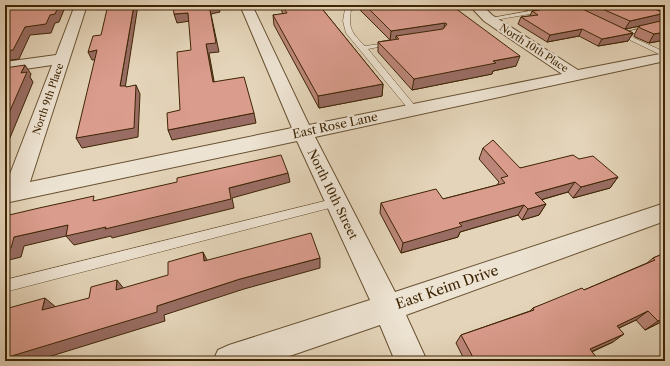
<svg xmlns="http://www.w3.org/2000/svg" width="670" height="366" font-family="'Libre Caslon Text',serif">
  <rect width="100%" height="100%" fill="#e4d4b9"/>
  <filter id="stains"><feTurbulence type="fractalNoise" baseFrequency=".005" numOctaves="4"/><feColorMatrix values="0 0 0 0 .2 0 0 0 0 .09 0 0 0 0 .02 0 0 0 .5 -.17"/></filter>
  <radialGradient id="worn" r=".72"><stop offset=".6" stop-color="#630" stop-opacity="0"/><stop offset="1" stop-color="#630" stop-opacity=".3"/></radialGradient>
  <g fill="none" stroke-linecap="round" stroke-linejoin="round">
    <defs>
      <g id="lane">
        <path d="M341,5H347L349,7L385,5L351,10C348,29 352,33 365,46L394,42V44L368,49L416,107V111H410L346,33L343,21L345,9Z"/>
        <polygon points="546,8 549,10 548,11 489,21 486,19"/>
        <polygon points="665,22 665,26 631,34 634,38 665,52 665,57 630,40 623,33"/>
        <polygon points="337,198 341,199 343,202 341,205 5,292 5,280"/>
      </g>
      <g id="street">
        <polygon points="75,5 87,5 30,182 292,128 240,5 252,5 309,125 562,74 484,21 469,5 482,5 492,15 578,70 665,53 665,61 315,137 395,292 665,203 665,221 406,315 427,361 395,361 380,325 275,361 213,361 218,350 229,345 370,300 297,141 5,203 5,187 52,65 5,72 5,62 56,55"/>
        <polygon points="627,5 643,5 665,14 665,22 629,7"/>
      </g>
    </defs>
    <use href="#lane" stroke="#685131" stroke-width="1"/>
    <use href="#street" stroke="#685131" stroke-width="2"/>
    <use href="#lane" fill="#ede3d2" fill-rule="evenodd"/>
    <use href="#street" fill="#ede3d2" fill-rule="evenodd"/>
  </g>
  <g fill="#bb8679" stroke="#3e2504">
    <polygon points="281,5 319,5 383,84 382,96 319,108 274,25 273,15 283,14 282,12"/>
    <polygon points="361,5 452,5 452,6 516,66 493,71 492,74 412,90 378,52 378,42 390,40 360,10"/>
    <polygon points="516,5 644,5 665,14 661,21 665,20 665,40 649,43 635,37 634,35 639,26 640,26 625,29 633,33 628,41 598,46 579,36 547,42 518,24 521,17 530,16 532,11 536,10 537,8 526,10"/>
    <polygon points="647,5 665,5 665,13"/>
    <polygon points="483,148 520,168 579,159 618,177 610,188 573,198 568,192 541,200 546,204 539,215 522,220 518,215 460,232 458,237 401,253 380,213 381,203 443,199 497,185 499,182 479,159"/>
    <polygon points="665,166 665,172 662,170"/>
    <polygon points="665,253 665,320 645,330 636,320 619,328 613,342 592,352 599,361 465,361 456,343 461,335 530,311 533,308 584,290 647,263 653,258"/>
  </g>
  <g fill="#996d63" stroke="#3e2504">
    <polygon points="59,5 66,5 59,22 55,23 51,33 30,35 19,59 5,61 5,51 25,27 50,15"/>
    <polygon points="134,5 138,5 124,95 120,86"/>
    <polygon points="209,5 218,5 220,12 211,14 219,52 209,53 216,92 213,82 206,44"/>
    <polygon points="527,5 559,5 526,10"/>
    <polygon points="188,13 190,21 177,23 174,14"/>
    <polygon points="665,13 660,22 625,29 630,21"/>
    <polygon points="445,23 443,33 396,36 396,40 390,41 391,31"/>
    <polygon points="582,29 579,36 547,42 550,35"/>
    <polygon points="665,32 665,40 649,43 654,34"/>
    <polygon points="633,33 628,41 598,46 602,39"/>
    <polygon points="97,50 101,59 92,60 88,52"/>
    <polygon points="520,56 516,66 493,71 492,74 412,90 414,79 493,61"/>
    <polygon points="6,63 12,72 5,71 5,65"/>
    <polygon points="25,65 31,74 30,77 33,82 5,150 5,122 21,73"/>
    <polygon points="383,84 382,96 319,108 318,96"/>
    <polygon points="136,85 140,94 138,137 82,148 76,138"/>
    <polygon points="254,113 256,123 172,140 168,130"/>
    <polygon points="288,173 290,182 232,198 234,208 112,238 111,236 74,245 66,236 24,246 21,257 5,261 5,250 14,237 229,188"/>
    <polygon points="618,177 610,188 573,198 581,187"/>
    <polygon points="575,182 568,192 529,203 535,193"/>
    <polygon points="546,204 539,215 522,220 528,209"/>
    <polygon points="524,205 518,215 460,232 458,237 401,253 403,243 459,223"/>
    <polygon points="203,252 208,262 204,261"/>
    <polygon points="320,258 320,268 244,289 164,315 165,321 35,361 5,361 5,358 157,306 240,279"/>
    <polygon points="117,280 125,290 116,290"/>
    <polygon points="45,298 57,308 42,310"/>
    <polygon points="648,311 636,320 606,334 617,326"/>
    <polygon points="665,318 665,320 645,330 658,321"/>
    <polygon points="624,334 613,342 579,357 590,349"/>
  </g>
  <g fill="#da9c8d" stroke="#3e2504">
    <polygon points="5,5 59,5 55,14 50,15 46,24 25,27 13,50 5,51"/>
    <polygon points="108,5 134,5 120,86 126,86 126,87 136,85 134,128 76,138 97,50 88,52 93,36 101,35"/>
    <polygon points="173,5 211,5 209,5 216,43 206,44 213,82 244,77 254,113 168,130 167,113 180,110 177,52 191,50 188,13 174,14"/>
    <polygon points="282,5 319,5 383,84 318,96 273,15 287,13"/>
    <polygon points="365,5 451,5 520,56 493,61 496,63 414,79 378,42 399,39 396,36 443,29 447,24 445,23 391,31"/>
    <polygon points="555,5 574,5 633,33 602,39 582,29 550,35 521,17 538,15 532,11 540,10 537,8"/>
    <polygon points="593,5 644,5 665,13 630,21"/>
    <polygon points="665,20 665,32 654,34 640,28 639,26"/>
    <polygon points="25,65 21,73 27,72 5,122 5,68"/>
    <polygon points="493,140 520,168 573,155 579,159 593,156 618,177 581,187 575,182 535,193 546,204 528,209 524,205 459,223 462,226 403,243 381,203 436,189 443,199 505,183 501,178 508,176 483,148"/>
    <polygon points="281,155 288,173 229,188 231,199 105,229 106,227 66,236 68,225 14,237 11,248 5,250 5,216 39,208 94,196 93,201 177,182 177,178"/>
    <polygon points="311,233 320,258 240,279 157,306 157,312 5,358 5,309 45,298 42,310 89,298 91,287 117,280 116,290 168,275 168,262 203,252 204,261"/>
    <polygon points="665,253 665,318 658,321 648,311 617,326 624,334 590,349 599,361 573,361 571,358 564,361 475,361 461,335 534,310 533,308 582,288 584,290 655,260 653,258"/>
  </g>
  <g text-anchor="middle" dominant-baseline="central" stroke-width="4" stroke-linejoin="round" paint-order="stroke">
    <g font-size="10" fill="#3e2504" stroke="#ede3d2">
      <text transform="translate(534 48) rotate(33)">North 10th Place</text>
      <text transform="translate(48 99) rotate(-71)">North 9th Place</text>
    </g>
    <g font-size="12" fill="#3e2504" stroke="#ede3d2">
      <text transform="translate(335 125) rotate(-12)">East Rose Lane</text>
      <text transform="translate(333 194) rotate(64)">North 10th Street</text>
    </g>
    <g font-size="14" fill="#3e2504" stroke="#ede3d2">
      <text transform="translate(447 287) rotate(-19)">East Keim Drive</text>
    </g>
  </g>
  <rect width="670" height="366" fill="none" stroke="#e4d4b9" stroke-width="20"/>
  <rect x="6" y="6" width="658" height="354" fill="none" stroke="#3e2504" stroke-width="2"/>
  <rect x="10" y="10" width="650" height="346" fill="none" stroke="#3e2504"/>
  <rect width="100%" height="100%" filter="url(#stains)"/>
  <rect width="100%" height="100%" fill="url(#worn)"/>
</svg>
